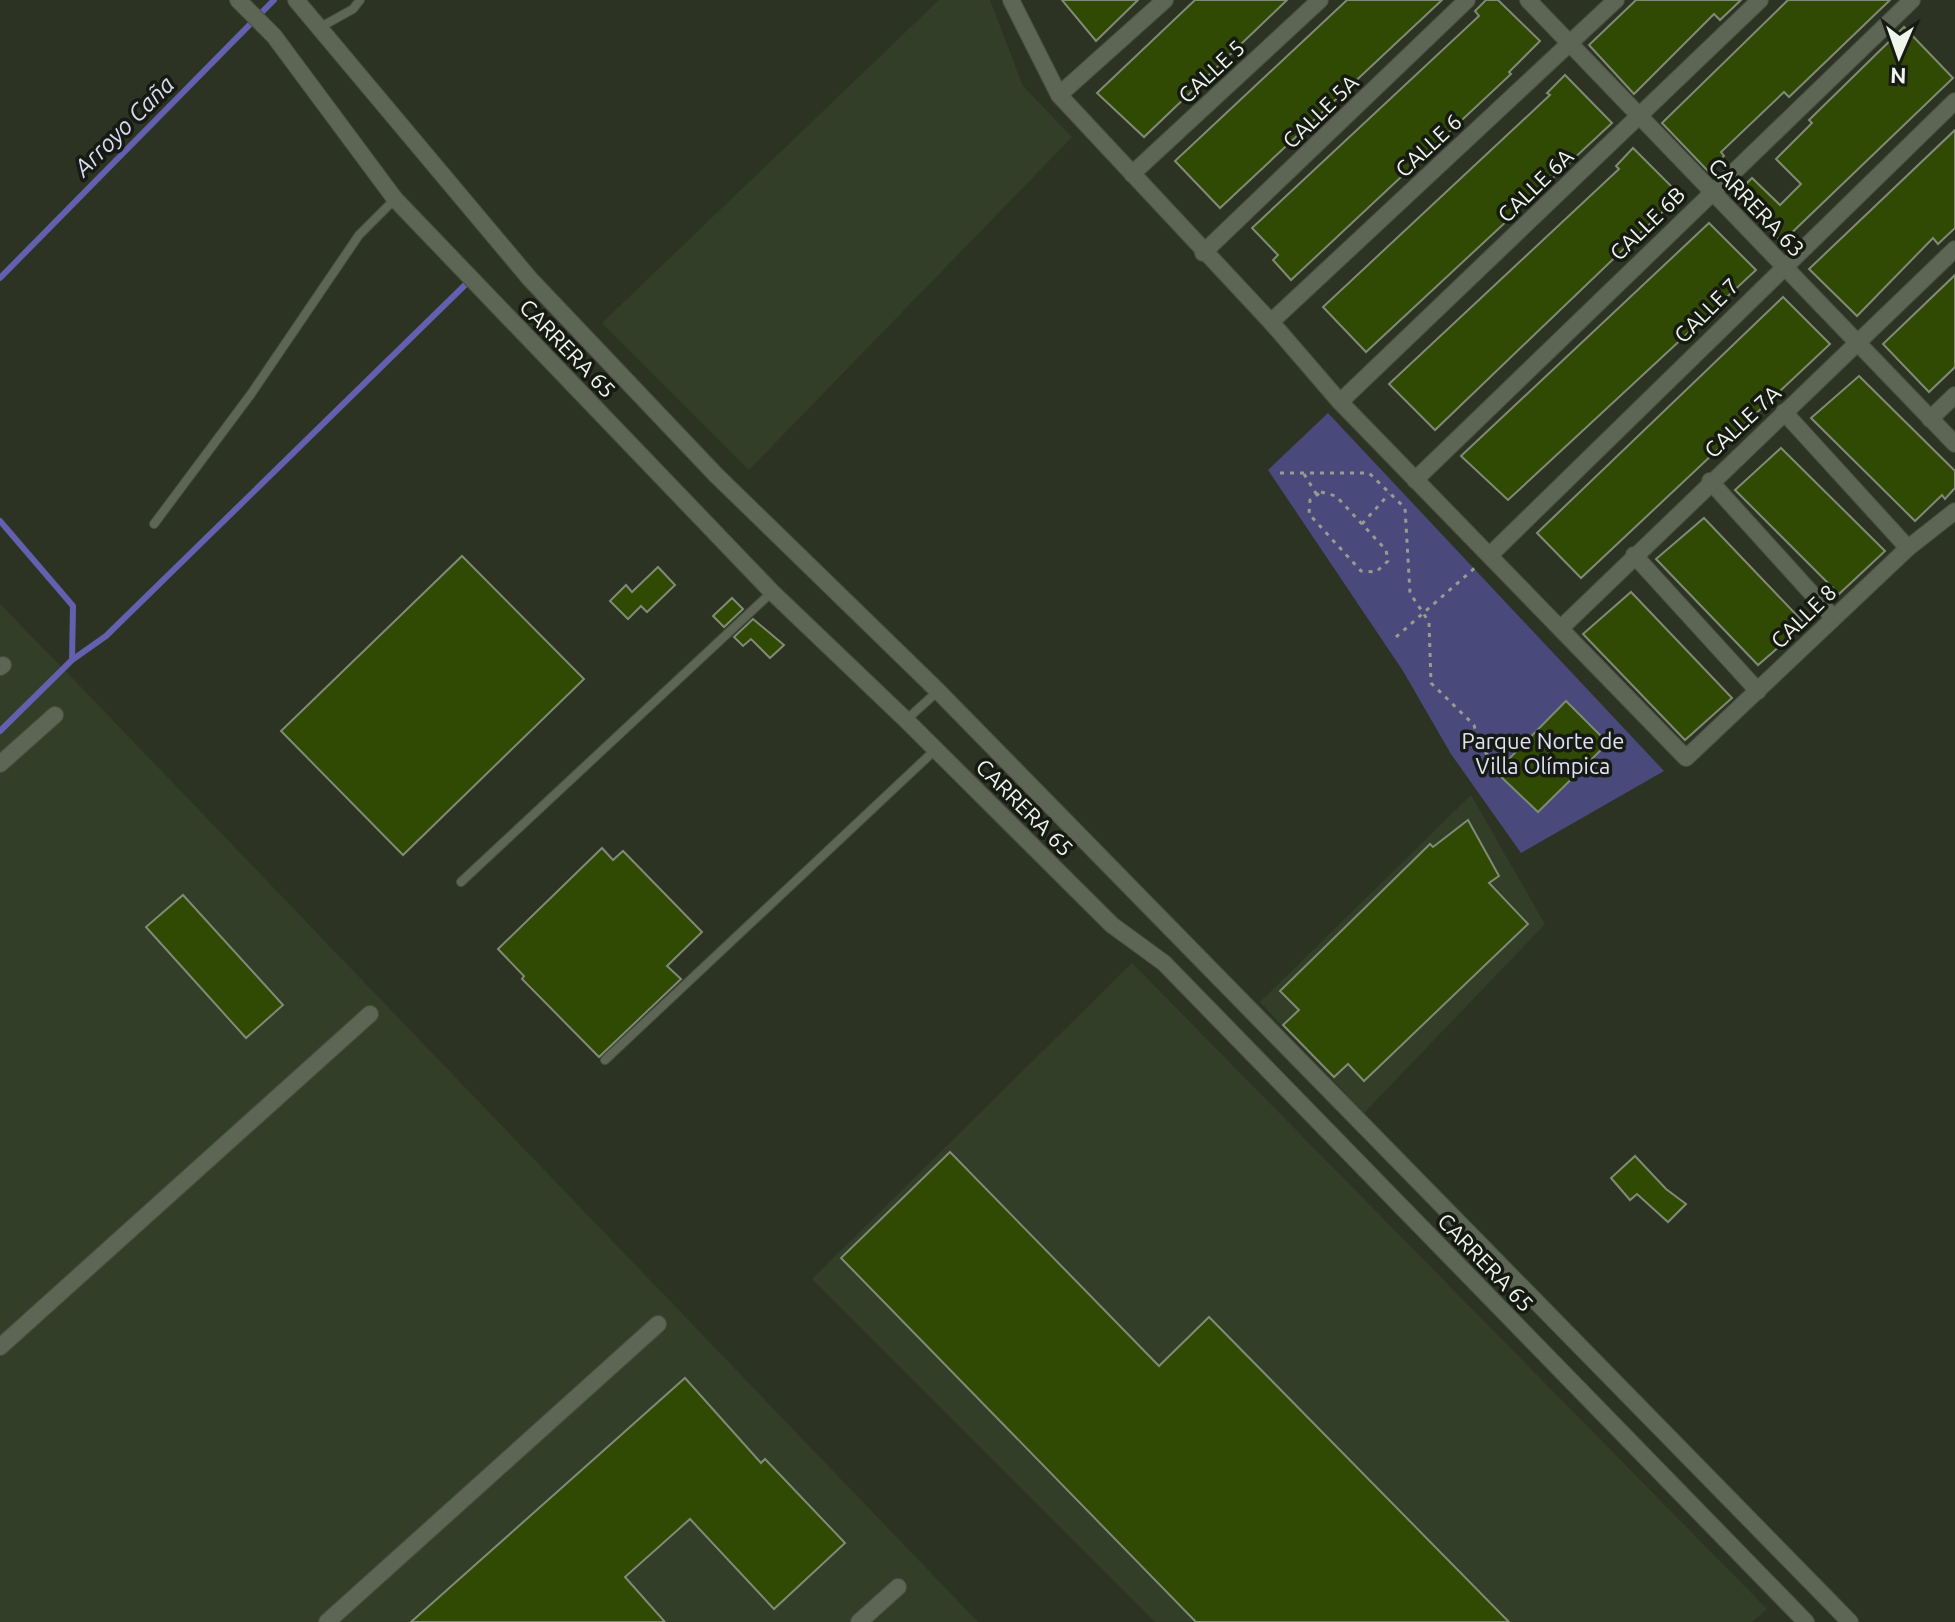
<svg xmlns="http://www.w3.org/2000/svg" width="1955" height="1622" font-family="Ubuntu,sans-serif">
  <rect width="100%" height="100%" fill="#2c3323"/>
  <g fill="#333e28">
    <polygon points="939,0 990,0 1023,86 1072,137 749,470 602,323"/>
    <polygon points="0,604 77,683 978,1622 0,1622"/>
    <polygon points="1471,795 1545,924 1364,1113 1260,1002"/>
    <polygon points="1132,963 1767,1609 1752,1622 1155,1622 812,1279"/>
  </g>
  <polygon fill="#4a497c" points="1328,413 1664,771 1521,853 1451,754 1403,671 1268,470"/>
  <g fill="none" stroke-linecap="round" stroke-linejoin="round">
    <g stroke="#6360af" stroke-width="6">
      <polyline points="0,278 274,0"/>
      <polyline points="0,521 73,606 72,660 0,731"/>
      <polyline points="72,660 106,636 465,285"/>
    </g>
  </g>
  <g fill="#304a03" stroke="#818a77" stroke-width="2">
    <polygon points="1062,0 1138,0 1096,41"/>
    <polygon points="1195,0 1287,0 1144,137 1097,93"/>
    <polygon points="1347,0 1442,0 1220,208 1175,161"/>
    <polygon points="1486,0 1498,0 1540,41 1509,72 1511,74 1291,280 1273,260 1278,255 1252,228 1479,16 1475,11"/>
    <polygon points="1636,0 1741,0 1720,20 1714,14 1634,94 1589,45"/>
    <polygon points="1788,0 1890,0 1789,97 1784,92 1721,152 1724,156 1708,171 1662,123"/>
    <polygon points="1904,27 1953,78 1782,242 1734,196 1752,178 1780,205 1801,184 1776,159 1812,123 1809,120"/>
    <polygon points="1565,75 1612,123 1366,352 1323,307 1550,95 1547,93"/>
    <polygon points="1955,130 1955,228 1938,244 1933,238 1857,316 1809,269"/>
    <polygon points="1633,148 1680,195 1435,430 1389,384 1619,169 1616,166"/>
    <polygon points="1709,223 1756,270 1508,500 1461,456"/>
    <polygon points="1955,275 1955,367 1929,392 1883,344"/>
    <polygon points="1783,297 1830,344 1581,578 1537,533"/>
    <polygon points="1859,376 1955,471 1955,488 1945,499 1942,495 1915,521 1811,418"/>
    <polygon points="1781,448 1885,551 1839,594 1735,490"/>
    <polygon points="1704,518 1805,624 1758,665 1656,559"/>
    <polygon points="462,556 584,679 403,855 281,731"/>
    <polygon points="658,567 675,585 647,612 641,606 628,619 610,601 626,585 632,592"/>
    <polygon points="1631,592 1732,698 1685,740 1583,634"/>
    <polygon points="732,598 743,609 724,627 713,616"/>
    <polygon points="753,619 784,645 770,658 751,639 743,646 734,637"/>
    <polygon points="1566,701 1608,743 1538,812 1496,772"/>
    <polygon points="1468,820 1499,876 1489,883 1528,924 1364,1081 1348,1064 1334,1077 1283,1025 1299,1010 1280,991 1430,844 1433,847"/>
    <polygon points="602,848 613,860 623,851 702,932 667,966 681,979 599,1057 522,979 524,976 498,949"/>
    <polygon points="183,895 283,1005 246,1038 146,927"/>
    <polygon points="950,1152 1159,1366 1209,1317 1509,1622 1196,1622 841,1258"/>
    <polygon points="1635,1156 1666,1189 1686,1204 1668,1222 1637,1194 1630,1200 1611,1178"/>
    <polygon points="685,1378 761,1463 765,1459 845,1543 774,1609 690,1519 625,1577 665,1622 411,1622"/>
  </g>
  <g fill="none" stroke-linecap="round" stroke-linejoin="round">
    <defs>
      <g id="lane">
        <polyline points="319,28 353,9 360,0"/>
        <polyline points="154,524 251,394 359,235 395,199"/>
        <polyline points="906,720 938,691"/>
        <polyline points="461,882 772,592"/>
        <polyline points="605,1060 935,750"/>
      </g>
      <g id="street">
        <polyline points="238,0 274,36 395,199 772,592 906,720 1112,925 1164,963 1806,1622"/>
        <polyline points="296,0 530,279 716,475 938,691 1850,1622"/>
        <polyline points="1011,0 1059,95 1271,322 1340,402 1686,758 1908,548 1955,511"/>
        <polyline points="1528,0 1955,444"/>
        <polyline points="1059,95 1165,0"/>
        <polyline points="1132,174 1320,0"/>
        <polyline points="1203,253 1467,0"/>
        <polyline points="1271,322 1616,0"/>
        <polyline points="1340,402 1760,0"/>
        <polyline points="1784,412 1908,548"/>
        <polyline points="1930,419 1955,395"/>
        <polyline points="1415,480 1912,0"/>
        <polyline points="1710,481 1833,617"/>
        <polyline points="1491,554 1955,101"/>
        <polyline points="1634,555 1758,691"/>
        <polyline points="1562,627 1955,249"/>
        <polyline points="0,667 3,665"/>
        <polyline points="0,764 55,715"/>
        <polyline points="0,1347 370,1014"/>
        <polyline points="327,1622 658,1324"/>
        <polyline points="859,1622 898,1587"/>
      </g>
    </defs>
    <use href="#lane" stroke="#494f42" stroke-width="10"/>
    <use href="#street" stroke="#494f42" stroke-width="18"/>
    <g stroke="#969c8f" stroke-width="3" stroke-dasharray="4 6" stroke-linecap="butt">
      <polyline points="1280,473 1369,473 1405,508 1410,593 1429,622 1431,683 1474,725 1478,741 1494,765"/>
      <polyline points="1304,474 1317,495"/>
      <polygon points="1321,492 1336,496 1386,550 1388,561 1376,572 1361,571 1309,514 1310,500"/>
      <polyline points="1362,524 1389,494"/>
      <polyline points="1396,637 1477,566"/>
    </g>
    <use href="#lane" stroke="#5d6554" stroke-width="8"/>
    <use href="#street" stroke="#5d6554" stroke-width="16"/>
  </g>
  <g text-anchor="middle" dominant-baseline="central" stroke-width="7" stroke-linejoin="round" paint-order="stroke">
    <g font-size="22" fill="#f0f5eb" stroke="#161a12">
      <text transform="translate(1211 71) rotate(-43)">CALLE 5</text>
      <text transform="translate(1320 111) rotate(-44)">CALLE 5A</text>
      <text transform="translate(1428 145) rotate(-43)">CALLE 6</text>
      <text transform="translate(1535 185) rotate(-44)">CALLE 6A</text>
      <text transform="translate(1757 207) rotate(46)">CARRERA 63</text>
      <text transform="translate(1647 223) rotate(-44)">CALLE 6B</text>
      <text transform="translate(1706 310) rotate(-45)">CALLE 7</text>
      <text transform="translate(568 348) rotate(46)">CARRERA 65</text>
      <text transform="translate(1742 421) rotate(-43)">CALLE 7A</text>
      <text transform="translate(1803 616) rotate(-44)">CALLE 8</text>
      <text transform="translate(1025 807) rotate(45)">CARRERA 65</text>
      <text transform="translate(1486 1262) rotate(46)">CARRERA 65</text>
    </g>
    <g font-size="22" fill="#e1e2f8" stroke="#161a12">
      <text x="1543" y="740">Parque Norte de<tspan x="1543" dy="25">Villa Olímpica</tspan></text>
    </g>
    <g font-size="24" font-style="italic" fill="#dadbf1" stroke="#161a12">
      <text transform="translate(124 126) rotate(-45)">Arroyo Caña</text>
    </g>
  </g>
  <g transform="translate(1899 56) rotate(182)" stroke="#161a12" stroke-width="6" paint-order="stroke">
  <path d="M0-6L14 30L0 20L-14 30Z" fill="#f0f5eb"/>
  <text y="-12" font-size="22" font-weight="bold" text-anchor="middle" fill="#f0f5eb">N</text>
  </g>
</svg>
